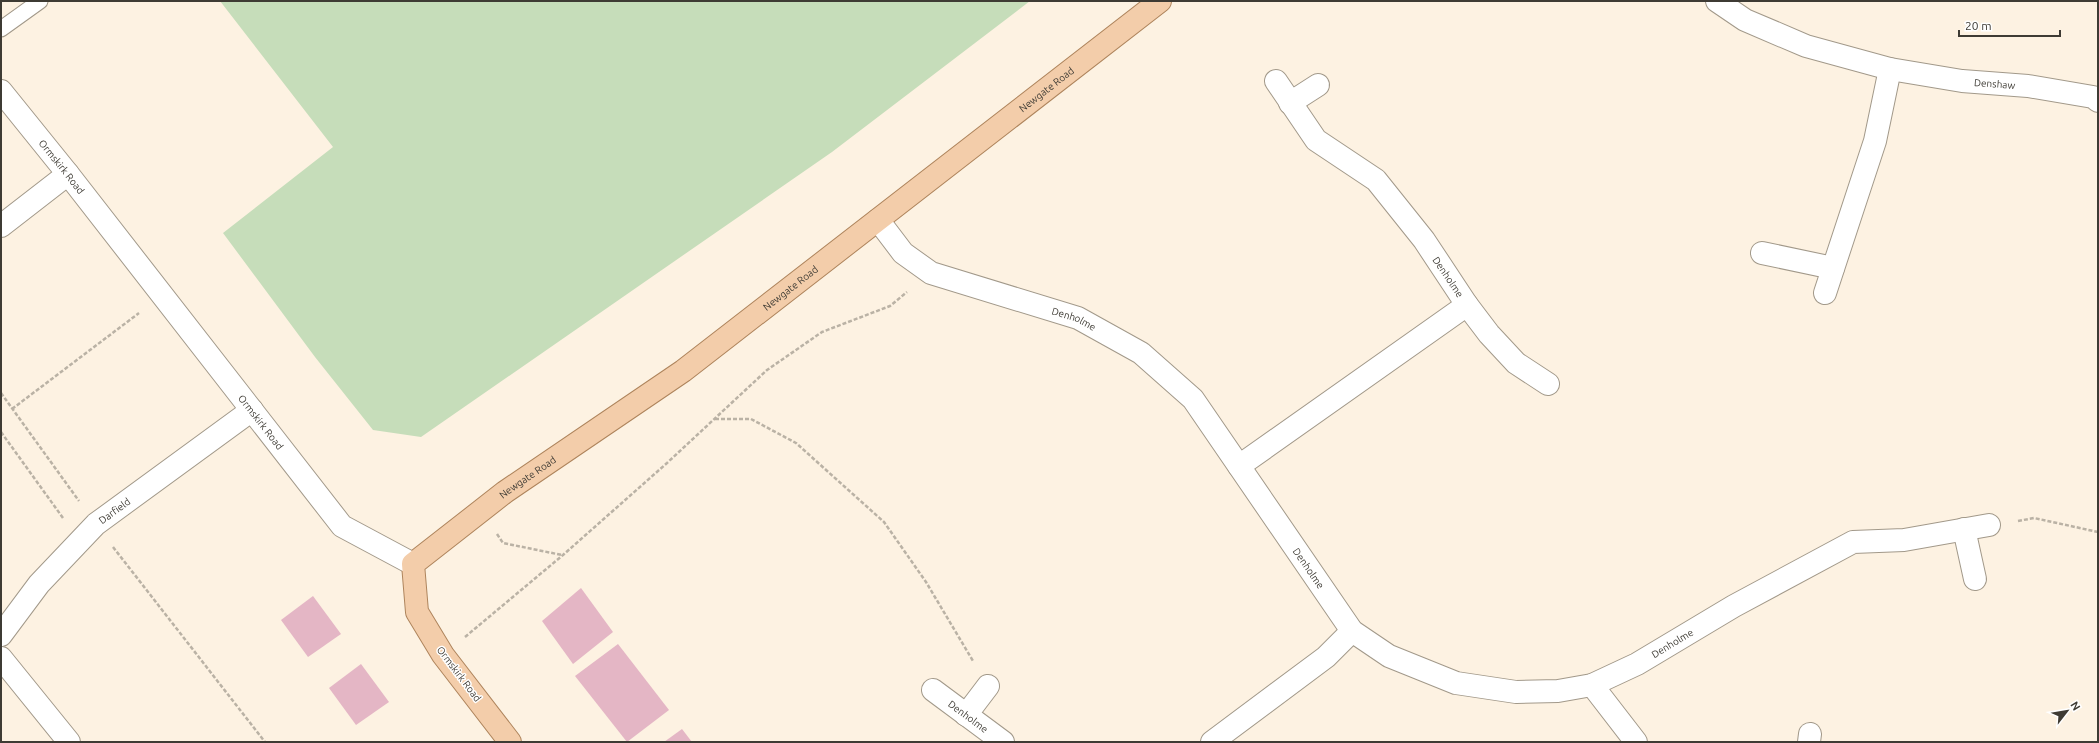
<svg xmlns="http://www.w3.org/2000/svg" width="2099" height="743" font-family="Ubuntu,sans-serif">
  <rect width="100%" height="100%" fill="#fdf2e2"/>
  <polygon fill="#c6ddba" points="220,1 1030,1 832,152 421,437 373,430 315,357 223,233 333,147"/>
  <g fill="#e4b6c5">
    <polygon points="581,588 613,632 573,664 542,621"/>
    <polygon points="313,596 341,634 308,657 281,620"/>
    <polygon points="618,644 669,710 627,742 575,676"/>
    <polygon points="361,664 389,702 356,725 329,688"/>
    <polygon points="682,729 692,742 664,742"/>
  </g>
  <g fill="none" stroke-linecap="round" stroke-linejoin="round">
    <defs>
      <polyline id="service" points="1,29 40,1"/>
      <g id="minor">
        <path id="s1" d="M1717,1L1745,20L1806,46L1890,69L1962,81L2028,86L2093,97L2098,101"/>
        <polyline points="1290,103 1318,85"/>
        <path id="s2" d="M878,220L903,253L931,273L1078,318L1141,353L1193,399L1352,631L1389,656L1456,683L1516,692L1558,691L1592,685L1637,664L1734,606L1853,542L1904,540L1989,525"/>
        <polyline points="1,226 68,174"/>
        <polyline points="1762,253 1833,268"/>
        <polyline points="1825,293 1875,141 1890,69"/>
        <polyline points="1467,305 1489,334 1516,363 1548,384"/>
        <polyline points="1239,466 1467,305 1424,240 1376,180 1316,140 1276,81"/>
        <polyline points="1964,529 1975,579"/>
        <path id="s3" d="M1,635L39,584L96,524L252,410"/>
        <polyline points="1,658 69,742"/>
        <polyline points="1592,685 1636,742"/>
        <path id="s4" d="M933,690L1003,742"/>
        <polyline points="966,715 988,686"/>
        <polyline points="1212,742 1326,657 1352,631"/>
        <polyline points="1809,742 1810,734"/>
      </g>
      <g id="tertiary">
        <path id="s5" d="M1,91L68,174L342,526L413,564"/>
      </g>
      <g id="primary">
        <path id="s6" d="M510,742L443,655L417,612L413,564L505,492L683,371L1160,1"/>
      </g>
    </defs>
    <use href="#service" stroke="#a2998a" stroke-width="17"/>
    <use href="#minor" stroke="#a2998a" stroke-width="24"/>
    <use href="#tertiary" stroke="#a2998a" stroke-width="24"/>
    <use href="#primary" stroke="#ae845c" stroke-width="24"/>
    <g stroke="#bab2a5" stroke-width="2.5" stroke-dasharray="4 2" stroke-linecap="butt">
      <polyline points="1,393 79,501"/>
      <polyline points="12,409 139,313"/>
      <polyline points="715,419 751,419 796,443 884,522 926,582 973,661"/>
      <polyline points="1,432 63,518"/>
      <polyline points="2018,521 2034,518 2098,532"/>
      <polyline points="497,534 503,543 562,555"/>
      <polyline points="113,547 265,742"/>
      <polyline points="465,637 563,555 667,463 767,370 822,332 890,306 907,292"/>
    </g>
    <use href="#service" stroke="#fff" stroke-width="15"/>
    <use href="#minor" stroke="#fff" stroke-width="22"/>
    <use href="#tertiary" stroke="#fff" stroke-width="22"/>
    <use href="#primary" stroke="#f3cdaa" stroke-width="22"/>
  </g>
  <g text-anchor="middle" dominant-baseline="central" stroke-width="3" stroke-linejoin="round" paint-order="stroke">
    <g font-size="10" fill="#3e3b34" stroke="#fff">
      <text stroke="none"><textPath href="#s1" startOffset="293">Denshaw</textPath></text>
      <text stroke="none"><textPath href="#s6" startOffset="1000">Newgate Road</textPath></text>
      <text stroke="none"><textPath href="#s5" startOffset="97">Ormskirk Road</textPath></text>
      <text transform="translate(1448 277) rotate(56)">Denholme</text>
      <text stroke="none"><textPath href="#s6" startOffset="676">Newgate Road</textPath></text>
      <text stroke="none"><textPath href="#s2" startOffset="226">Denholme</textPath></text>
      <text stroke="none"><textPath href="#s5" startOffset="421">Ormskirk Road</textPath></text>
      <text stroke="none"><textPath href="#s6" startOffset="352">Newgate Road</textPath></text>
      <text stroke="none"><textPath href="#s3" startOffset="169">Darfield</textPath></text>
      <text stroke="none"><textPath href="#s2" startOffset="576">Denholme</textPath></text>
      <text stroke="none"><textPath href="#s2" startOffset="997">Denholme</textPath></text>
      <text transform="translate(459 674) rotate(53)">Ormskirk Road</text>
      <text stroke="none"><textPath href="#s4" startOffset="44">Denholme</textPath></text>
    </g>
  </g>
  <rect width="2099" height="743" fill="none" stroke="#3e3b34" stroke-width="4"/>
  <g transform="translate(2067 711) rotate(59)" stroke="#ffffff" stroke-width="3" paint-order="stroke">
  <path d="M0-3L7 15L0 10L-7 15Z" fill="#3e3b34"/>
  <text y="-6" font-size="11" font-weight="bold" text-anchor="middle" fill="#3e3b34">N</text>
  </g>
  <path d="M1959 30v6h101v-6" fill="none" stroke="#3e3b34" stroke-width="2"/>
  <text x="1965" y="30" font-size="12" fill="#3e3b34" stroke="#ffffff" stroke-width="3" paint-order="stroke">20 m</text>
</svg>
